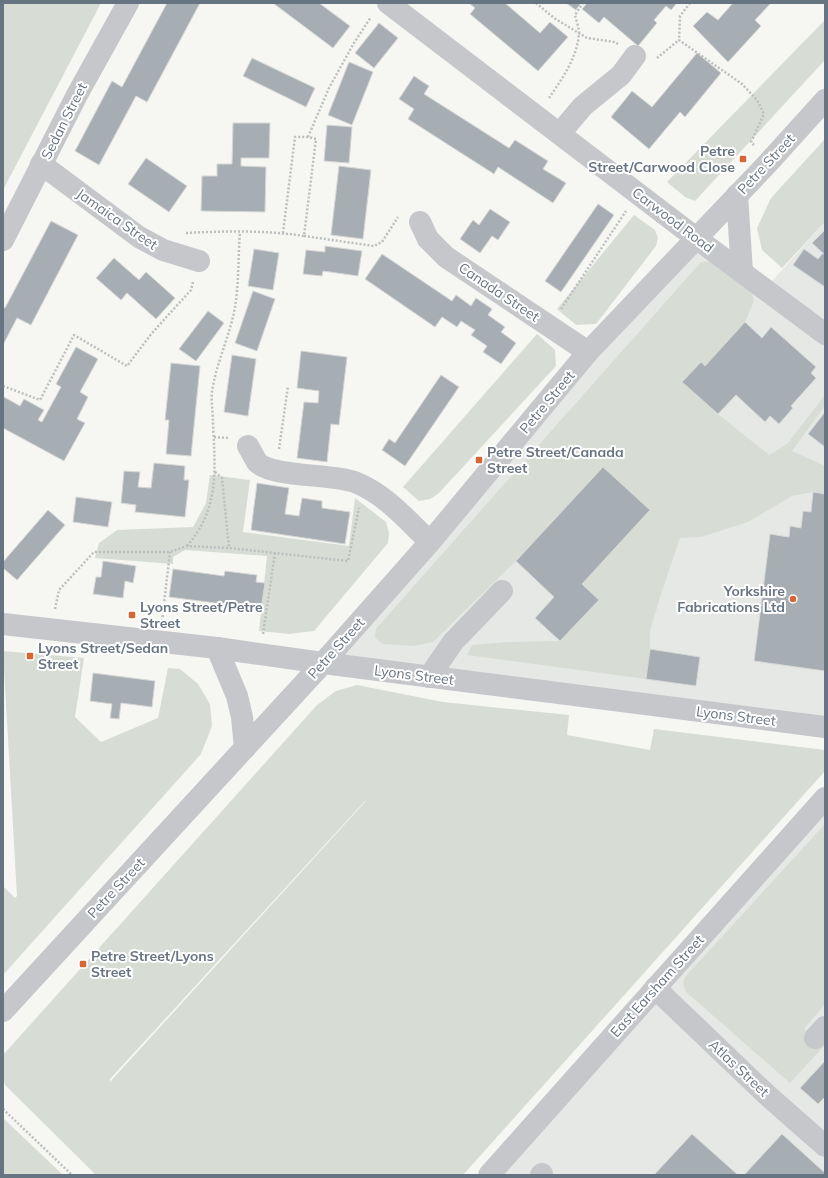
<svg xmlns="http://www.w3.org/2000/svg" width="828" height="1178" font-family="Mulish,sans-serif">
  <rect width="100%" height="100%" fill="#f6f6f3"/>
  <g fill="#e6e8e6">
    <polygon points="825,222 825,734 327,663 700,233 765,289"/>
    <polygon points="825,801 825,1175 491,1175"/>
  </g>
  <g fill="#d7ddd4" fill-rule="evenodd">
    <polygon points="3,3 101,3 3,190"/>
    <polygon points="825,20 825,60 695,201 685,197 667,182"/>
    <polygon points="825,139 825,222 782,268 762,250 757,228 771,198"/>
    <polygon points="634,215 655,230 658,238 656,246 596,324 576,325 557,309"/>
    <polygon points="713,261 751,289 754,301 745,322 705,366 701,362 683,382 718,414 769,455 787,444 825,395 825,406 792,451 825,466 825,494 813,492 792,496 748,522 701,537 680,538 662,591 650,631 650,649 646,679 467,655 472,645 507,642 560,641 599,600 582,584 650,510 603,467 516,561 433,642 413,646 382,644 375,637 376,629 381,623 701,262"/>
    <polygon points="537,334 555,350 556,366 438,494 430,499 419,501 403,487"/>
    <polygon points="210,475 250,480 243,532 349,546 355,498 386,522 389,533 388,543 314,631 289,634 259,631 267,556 185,550 173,557 173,564 95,558 99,543 117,530 193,527 206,503"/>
    <polygon points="3,651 84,658 75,717 101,742 158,718 168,668 180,669 198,684 210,704 212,726 201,754 3,975 3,886 15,898 17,896"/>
    <path d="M357,685L443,702L569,715L567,735L650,750L654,729L825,750V771L463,1175H96L5,1085L3,1076V1055L317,705L336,691ZM365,801V802L110,1082V1079Z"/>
    <polygon points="825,824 825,1004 804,1029 825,1045 790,1083 685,991 683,982 685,977"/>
    <polygon points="3,1118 63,1175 3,1175"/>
  </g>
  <g fill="#a7aeb3" stroke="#d7d7d6">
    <polygon points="167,3 200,3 147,102 136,96 99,165 75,151 112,81 122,87"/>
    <polygon points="273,3 319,3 350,26 333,48"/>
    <polygon points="469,3 505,3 540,33 550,22 568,37 538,71 470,14 475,8"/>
    <polygon points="566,3 581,3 576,10"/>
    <polygon points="587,3 677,3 671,10 666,6 654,20 657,23 638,46 604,17 599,23 582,9"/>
    <polygon points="733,3 771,3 755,20 761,26 728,62 693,26 707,12 718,20"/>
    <polygon points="379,23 398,38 374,68 355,53"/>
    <polygon points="697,53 721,73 685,117 680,112 649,149 611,117 632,91 652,107"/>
    <polygon points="252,58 315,88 306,107 243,76"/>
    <polygon points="349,62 373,72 352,125 328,115"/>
    <polygon points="414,76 429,86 424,94 509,148 515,140 548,161 543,169 566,183 553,203 498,167 494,174 408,119 414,109 399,99"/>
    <polygon points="233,123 270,123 269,158 241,158 241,166 266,167 265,212 201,211 202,176 217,176 217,164 232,164"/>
    <polygon points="327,125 352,127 349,163 324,161"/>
    <polygon points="146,158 187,186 169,212 128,184"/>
    <polygon points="339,166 371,170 363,239 331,235"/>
    <polygon points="598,204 614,215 561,292 545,281"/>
    <polygon points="490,209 510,222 498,240 492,236 480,253 460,239 473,220 479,225"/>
    <polygon points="51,221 78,235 31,325 17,318 3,345 3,307 5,308"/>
    <polygon points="825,230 825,255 812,243"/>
    <polygon points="325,246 362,251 358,276 323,271 322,276 303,274 306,250 325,252"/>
    <polygon points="254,249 279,253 273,290 248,286"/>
    <polygon points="804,249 818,259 823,253 825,255 825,287 793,265"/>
    <polygon points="382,254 452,301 456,295 471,306 476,298 492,309 488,315 505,327 501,332 516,343 501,364 483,352 487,346 471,335 475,330 461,321 457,327 442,317 435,327 365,279"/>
    <polygon points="114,258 139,280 146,272 175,298 156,319 127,293 121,300 96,278"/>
    <polygon points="253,291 275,299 257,351 235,343"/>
    <polygon points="208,311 224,323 196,361 179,349"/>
    <polygon points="745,322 762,338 771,327 816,367 811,373 816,378 791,406 793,408 779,424 770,416 765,422 736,395 718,414 682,382 701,362 705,366"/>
    <polygon points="76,347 98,359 80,392 88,397 77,419 85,423 64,461 3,428 3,399 4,397 20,406 24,399 44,410 38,420 42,422 61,387 56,384"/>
    <polygon points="301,351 347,357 339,425 331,424 327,462 297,458 304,402 318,403 319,391 297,388"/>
    <polygon points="232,355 256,359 248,416 224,412"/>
    <polygon points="171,363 200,366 191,456 166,454 169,420 165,420"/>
    <polygon points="441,375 459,387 405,466 382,450 389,439 395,443"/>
    <polygon points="825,412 825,447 808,434"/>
    <polygon points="154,463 185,466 184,480 189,480 185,517 135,512 136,505 121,503 124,471 140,472 138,487 151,488"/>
    <polygon points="603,467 650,510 582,584 599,600 560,641 535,618 554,597 516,561"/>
    <polygon points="257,483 289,488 285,514 299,516 302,498 322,501 322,508 350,512 345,544 251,530"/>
    <polygon points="813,492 825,494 825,671 754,661 770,534 789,537 790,526 801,528 803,511 811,512"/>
    <polygon points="76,497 112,502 108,527 73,522"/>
    <polygon points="48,510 65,525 17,580 3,568 3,562"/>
    <polygon points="103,561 136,566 133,583 125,581 123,598 93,594 96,577 101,577"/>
    <polygon points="173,569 224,576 225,571 257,575 256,582 265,583 261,609 169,597"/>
    <polygon points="650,649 700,657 696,686 646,679"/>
    <polygon points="93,673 155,681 152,707 121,703 119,719 110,718 112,704 90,701"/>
    <polygon points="825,1061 825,1097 818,1104 800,1088"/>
    <polygon points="692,1134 738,1175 654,1175"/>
    <polygon points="782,1134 825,1173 825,1175 744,1175"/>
  </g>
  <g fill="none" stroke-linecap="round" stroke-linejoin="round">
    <g stroke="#bcbec0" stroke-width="2.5" stroke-dasharray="2 2" stroke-linecap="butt">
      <polyline points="536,3 554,18 587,38 615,42 618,44"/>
      <polyline points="690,3 680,16 679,40 742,84 757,100 764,114 751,142 754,145"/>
      <polyline points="657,58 679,40"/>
      <path d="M549,98C562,79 578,56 579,33C579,27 576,20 575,15L583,3"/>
      <polyline points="308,137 329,88 354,43 371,17"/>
      <path d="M186,233C225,231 265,230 304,236L316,139L308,137H295L283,233"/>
      <polyline points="304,236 374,246 382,242 398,217"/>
      <polyline points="561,309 626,211"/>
      <polyline points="3,386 40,400 74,335 127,366 152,333 191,290 193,282"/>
      <polyline points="214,437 229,438"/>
      <polyline points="279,449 288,386"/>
      <polyline points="215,472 222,478 229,548"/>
      <path d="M187,546C220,508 215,469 213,423C213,413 211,402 212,392C216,363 230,336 235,307C239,284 238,256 240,232"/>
      <polyline points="55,609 59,590 94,552 170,552 187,546 229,548 348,561 359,508"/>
      <polyline points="162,621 170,552"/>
      <polyline points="263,634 275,553"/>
      <polyline points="3,1109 72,1175"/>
    </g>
    <g stroke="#c5c7cb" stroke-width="22">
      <polyline points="388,3 696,238 825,334"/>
      <polyline points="560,133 583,106 621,75 635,56"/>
      <polyline points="41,164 139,237 163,250 199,261"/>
      <polyline points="737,195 742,272"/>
      <polyline points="420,222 428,239 446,257 588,352"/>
      <polyline points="3,240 78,93 128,3"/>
      <path d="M248,446C251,451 254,457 257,462C271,478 334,473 357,483C386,495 408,521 430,542"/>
      <polyline points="3,624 217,648 323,663 825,727"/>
      <polyline points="217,648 237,696 242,717 245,748"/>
      <polyline points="429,677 453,642 502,591"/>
      <polyline points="655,988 766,1094 825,1146"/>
      <polyline points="3,1011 323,663 430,542 588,352 769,162 825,100"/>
      <polyline points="815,1038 825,1027"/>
      <polyline points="489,1175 825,798"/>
      <polyline points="541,1175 542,1174"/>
    </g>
  </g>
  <g fill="#d66633" stroke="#fff" stroke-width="1.5">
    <rect x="739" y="155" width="8" height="8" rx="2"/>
    <rect x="475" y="456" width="8" height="8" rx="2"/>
    <circle cx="793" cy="599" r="4"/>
    <rect x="128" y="611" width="8" height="8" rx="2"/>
    <rect x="26" y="652" width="8" height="8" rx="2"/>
    <rect x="79" y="960" width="8" height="8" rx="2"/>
  </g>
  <g text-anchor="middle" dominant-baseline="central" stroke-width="4" stroke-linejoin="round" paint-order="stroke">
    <g font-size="14" fill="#677482" stroke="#fff">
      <text transform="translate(64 121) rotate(-63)">Sedan Street</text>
      <text transform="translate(766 164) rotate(-47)">Petre Street</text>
      <text transform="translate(117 219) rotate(35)">Jamaica Street</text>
      <text transform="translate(673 220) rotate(37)">Carwood Road</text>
      <text transform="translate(499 292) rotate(34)">Canada Street</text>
      <text transform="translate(547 402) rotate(-50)">Petre Street</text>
      <text transform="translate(336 648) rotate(-48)">Petre Street</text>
      <text transform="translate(414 675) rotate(7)">Lyons Street</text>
      <text transform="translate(736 716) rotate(7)">Lyons Street</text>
      <text transform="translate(116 888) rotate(-47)">Petre Street</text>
      <text transform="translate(657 986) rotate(-48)">East Earsham Street</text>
      <text transform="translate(739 1068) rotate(43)">Atlas Street</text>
    </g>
    <g font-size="14" font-weight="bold" fill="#677482" stroke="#fff" text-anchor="start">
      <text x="735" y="151" text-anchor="end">Petre<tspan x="735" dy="16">Street/Carwood Close</tspan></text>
      <text x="487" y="452">Petre Street/Canada<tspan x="487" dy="16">Street</tspan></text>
      <text x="785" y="591" text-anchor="end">Yorkshire<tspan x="785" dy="16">Fabrications Ltd</tspan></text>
      <text x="140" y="607">Lyons Street/Petre<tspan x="140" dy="16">Street</tspan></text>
      <text x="38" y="648">Lyons Street/Sedan<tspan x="38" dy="16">Street</tspan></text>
      <text x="91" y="956">Petre Street/Lyons<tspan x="91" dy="16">Street</tspan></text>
    </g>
  </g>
  <rect width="828" height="1178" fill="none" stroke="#677482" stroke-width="8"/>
</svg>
